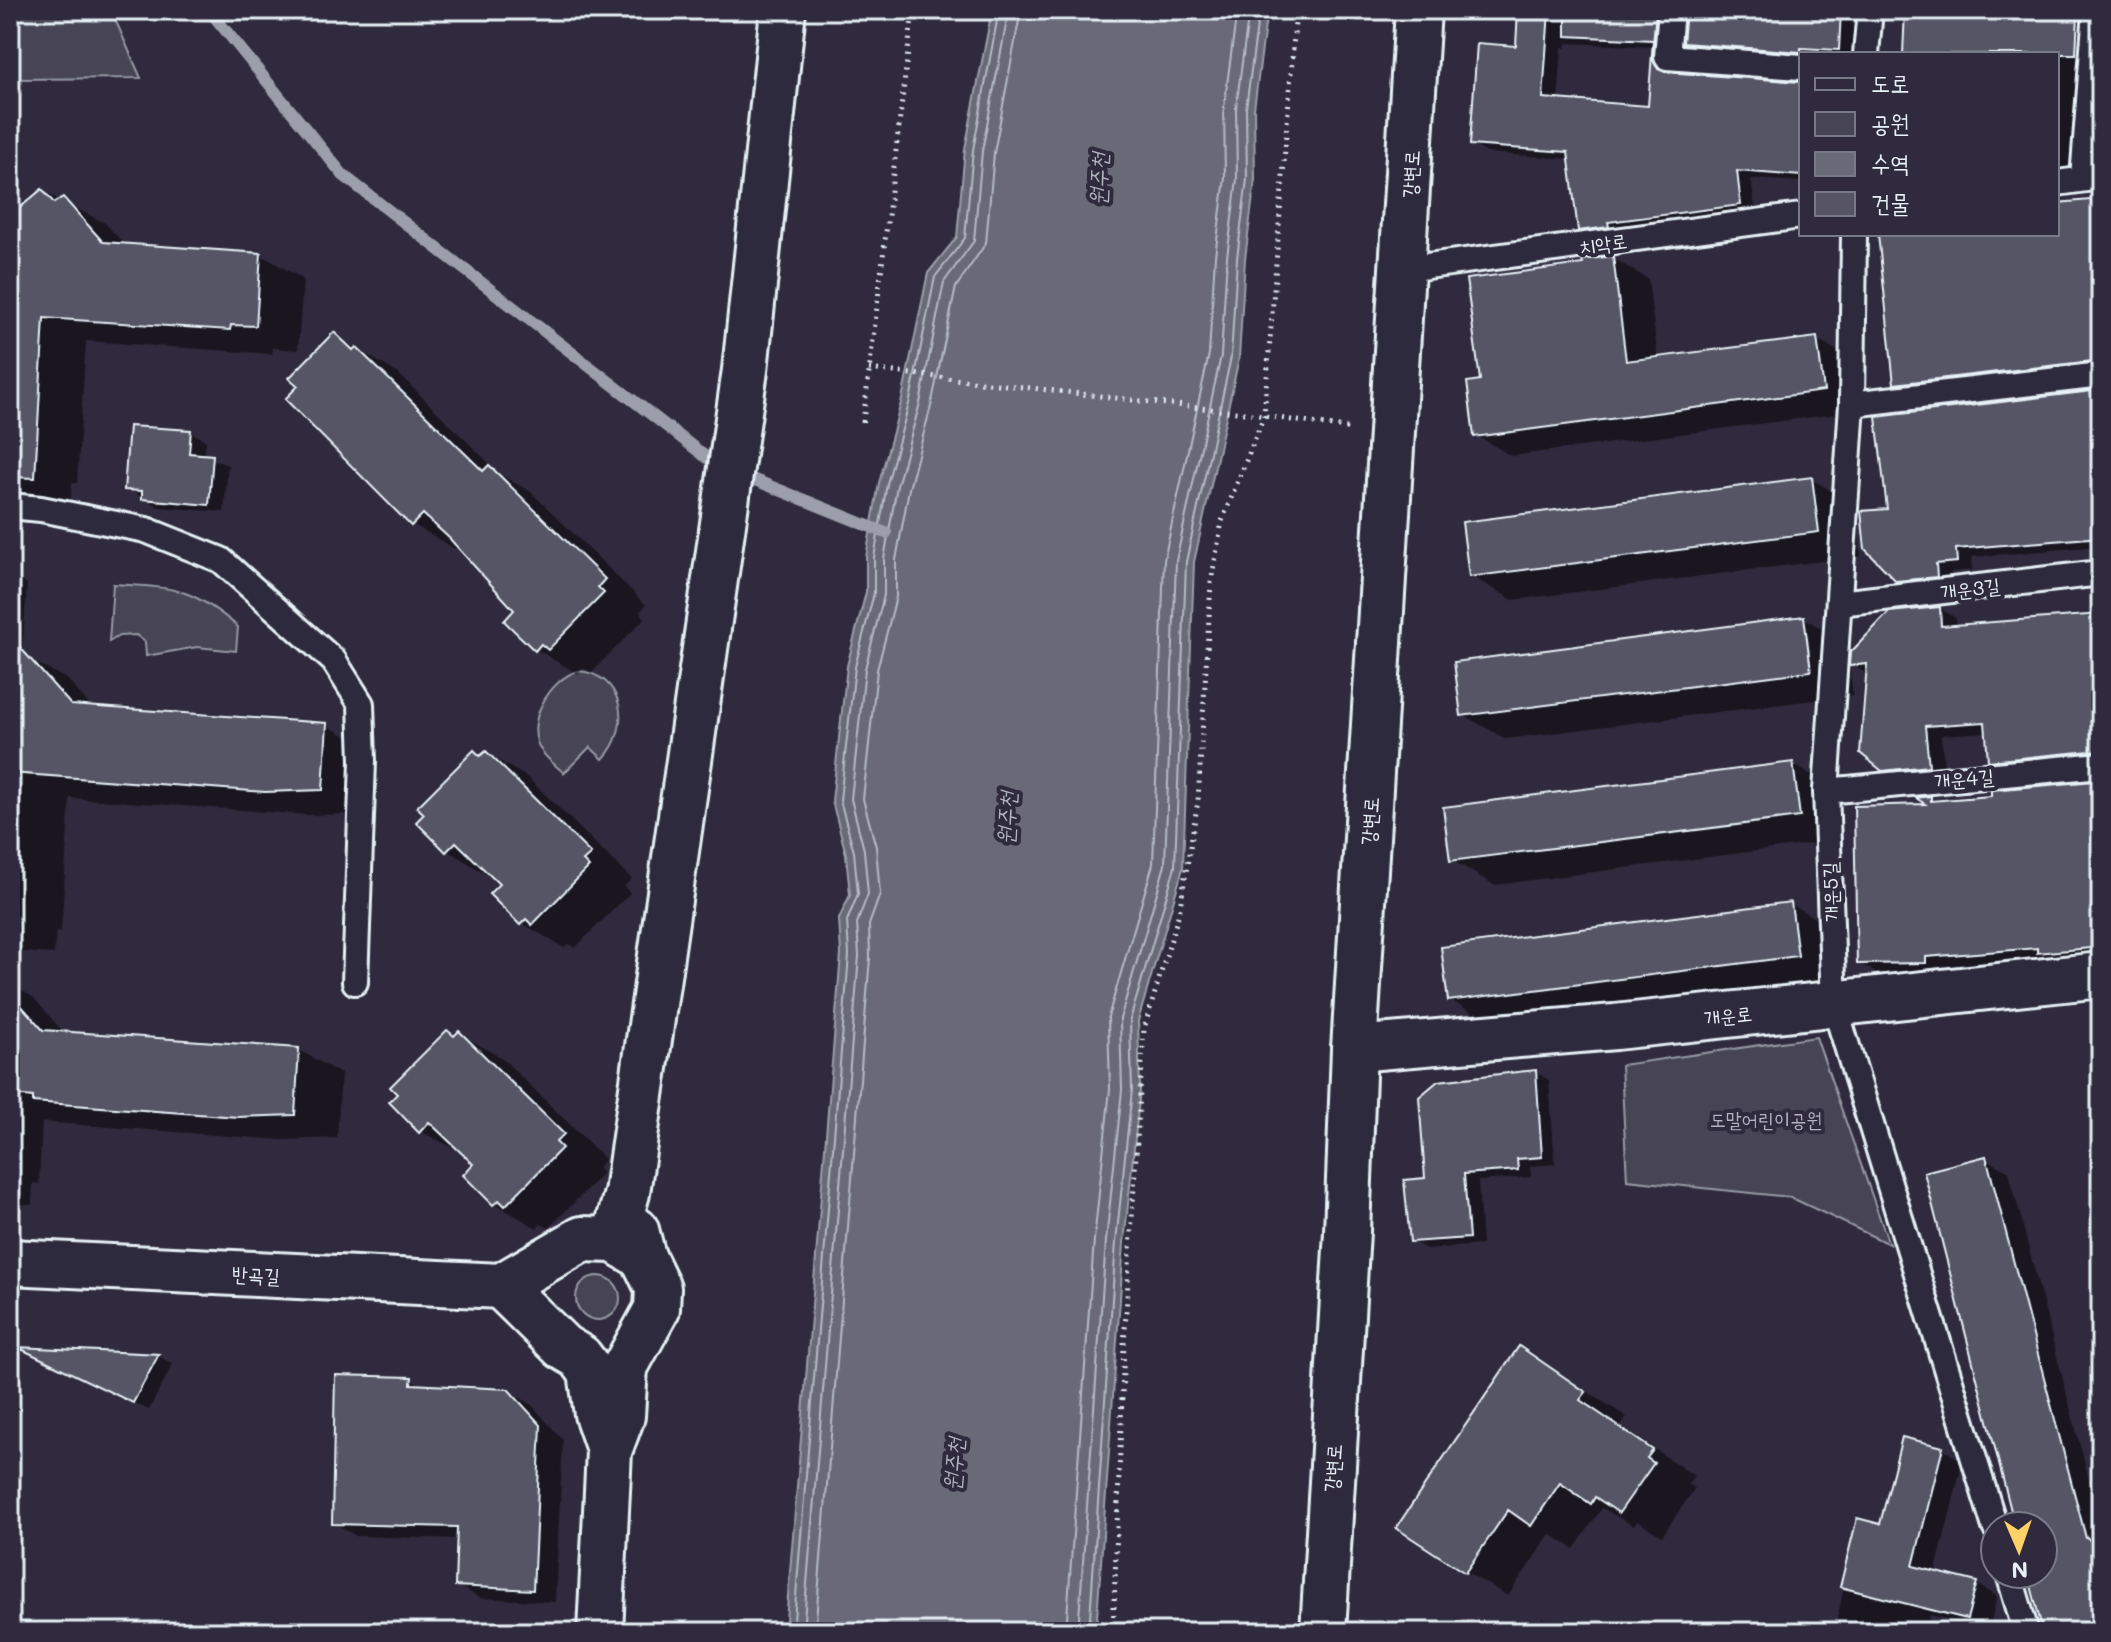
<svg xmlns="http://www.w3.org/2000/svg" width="2111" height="1642" font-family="Mali,'Poor Story',sans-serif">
  <rect width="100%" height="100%" fill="#2f2a3d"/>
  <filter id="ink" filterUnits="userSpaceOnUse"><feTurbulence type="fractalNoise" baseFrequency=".0125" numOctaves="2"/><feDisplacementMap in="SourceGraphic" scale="16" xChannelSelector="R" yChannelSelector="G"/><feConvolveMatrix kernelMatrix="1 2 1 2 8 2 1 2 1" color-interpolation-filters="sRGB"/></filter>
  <g filter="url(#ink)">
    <g fill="#464455" stroke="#979aa6" stroke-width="2">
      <polygon points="10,10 111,10 141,78 10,79"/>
      <path d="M113,584C174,588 190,586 238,627L236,651L197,647L146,656L145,642L136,635L119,636L109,642Z"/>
      <path d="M578,671C625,674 632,729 603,759L590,747L564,773C557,766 546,759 541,750C523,723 551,678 578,671Z"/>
      <polygon points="1816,1037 1889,1244 1790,1197 1627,1180 1621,1065"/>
      <circle cx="598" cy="1298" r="22"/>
    </g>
    <polygon fill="#696978" stroke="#9c9fab" stroke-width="2" points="992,10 1267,10 1254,109 1255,180 1245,259 1239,358 1194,562 1183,868 1138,1021 1140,1090 1124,1243 1096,1632 785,1632 841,954 839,919 850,895 846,854 832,801 847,666 866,592 866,557 879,483 902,399 928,273 957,237 965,149"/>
    <g fill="#0007" fill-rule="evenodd">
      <path d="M1520,10L1655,13L1671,21L1667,66L1670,72L1801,84V182L1751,179L1756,213L1595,238L1580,229L1571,159L1487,153L1472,144L1518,48ZM1567,43L1654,47L1650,108L1558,102L1562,47L1566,48Z"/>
      <polygon points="1688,10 1857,10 1854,54 1801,54 1801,59 1701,51 1685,42"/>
      <polygon points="1907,10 2101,10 2085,155 2057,191 2057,54 1905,54"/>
      <polygon points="42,191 105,223 125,245 261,255 303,279 298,350 273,348 272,354 86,341 77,483 72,483 70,505 10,501 10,219"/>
      <polygon points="2101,201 2101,370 1911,392 1896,383 1887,234 2057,234 2057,205"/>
      <polygon points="1612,258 1648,279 1658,359 1816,339 1852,359 1859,411 1511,456 1476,435 1482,382 1585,266"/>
      <polygon points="334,335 399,374 501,475 531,492 646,605 640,612 645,618 591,673 583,668 578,674 536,649 517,610 458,545 455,549 412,524 300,386"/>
      <polygon points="2101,392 2101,546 1971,557 1972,570 1951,572 1952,585 1913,589 1897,580 1889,511"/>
      <polygon points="191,432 206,441 204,456 228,465 224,512 159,507 126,488"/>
      <polygon points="1811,479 1854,504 1861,556 1513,600 1471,576"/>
      <polygon points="10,575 27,584 22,655 68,680 93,709 326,725 369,749 365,814 309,815 70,798 61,932 56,932 54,954 10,951"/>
      <polygon points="1940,609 1956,618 1957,627 2101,616 2101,760 2007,769 1990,759 1988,732 1941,735 1945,775 1901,779 1883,769 1869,675 1851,665"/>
      <polygon points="1804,618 1846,643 1853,695 1506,739 1463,715"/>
      <polygon points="474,752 482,757 486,753 528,778 632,879 624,886 630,893 575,948 568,944 564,948 522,923 502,884 447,850"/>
      <polygon points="1792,764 1835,788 1841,840 1494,885 1452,860"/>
      <polygon points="2101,782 2101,957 2056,961 2048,957 1942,966 1942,972 1876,973 1859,963 1930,806 1931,798 1937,802 1993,797 1993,792"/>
      <polygon points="1791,904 1833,929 1840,980 1493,1024 1450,1000"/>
      <polygon points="10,984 33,997 65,1034 299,1050 341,1074 337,1138 282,1140 42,1122 39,1184 33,1183 32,1205 10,1203"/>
      <polygon points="460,1034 502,1058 605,1159 598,1168 603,1173 549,1228 541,1224 537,1228 495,1204 466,1175 476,1164 465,1154 420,1131"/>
      <polygon points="1535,1072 1549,1080 1555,1164 1530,1166 1531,1177 1478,1181 1482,1245 1426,1249 1412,1241 1428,1180"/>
      <polygon points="1986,1159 2009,1172 2101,1526 2101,1632 2045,1632 2030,1574 2043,1574 2043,1526 2017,1526"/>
      <polygon points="1520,1349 1627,1417 1621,1426 1694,1476 1688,1484 1695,1488 1662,1536 1637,1521 1634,1526 1602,1508 1574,1549 1550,1534 1508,1596 1466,1572"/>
      <polygon points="24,1350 158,1356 173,1364 149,1410"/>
      <polygon points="411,1379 424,1387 507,1391 531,1404 563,1440 555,1602 480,1598 457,1585 459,1539 356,1536 334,1523"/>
      <polygon points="1942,1449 1963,1461 1935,1574 1976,1584 1997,1596 1989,1630 1930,1615 1925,1632 1834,1632 1859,1520 1882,1526"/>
      <polygon points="1543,1617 1570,1632 1533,1632"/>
    </g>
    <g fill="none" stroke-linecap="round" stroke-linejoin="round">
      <g stroke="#b5bbc5" stroke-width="2">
        <polyline points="793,1632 849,955 847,921 858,894 854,852 840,800 855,667 874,593 874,558 887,484 910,400 935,277 965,238 973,150 999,10"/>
        <polyline points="803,1632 859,956 857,923 868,894 864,850 851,799 865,669 884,595 884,559 897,486 920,403 944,282 974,241 982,151 1009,10"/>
        <polyline points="815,1632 870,957 869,925 880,894 876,847 863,799 877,670 896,597 896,560 909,489 931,406 956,287 986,243 994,153 1021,10"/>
        <polyline points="1066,1632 1094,1240 1110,1089 1108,1017 1153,864 1164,560 1209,354 1215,256 1225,178 1224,107 1237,10"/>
        <polyline points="1078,1632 1106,1241 1122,1090 1120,1019 1165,865 1176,561 1221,356 1227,257 1237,179 1236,108 1249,10"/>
        <polyline points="1089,1632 1116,1242 1132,1090 1130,1020 1175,867 1186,562 1231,357 1237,258 1247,179 1246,108 1259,10"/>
      </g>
      <polyline stroke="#9c9fab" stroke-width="12" points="209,10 343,175 715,464 886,533"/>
    </g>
    <g fill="#575565" stroke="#e8f1f8" stroke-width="2">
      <polygon points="1518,10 1549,10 1543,98 1648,106 1653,40 1566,36 1566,10 1656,10 1652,57 1658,69 1665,72 1801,82 1801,176 1737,171 1741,205 1608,222 1609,227 1578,231 1568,152 1470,145 1477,43 1516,46"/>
      <polygon points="1686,10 1841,10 1839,50 1801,48 1801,52 1683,43"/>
      <polygon points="1905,10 2036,10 2078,15 2076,54 1903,54"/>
      <polygon points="42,189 54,203 63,197 103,242 261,253 256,326 231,325 230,330 44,318 35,478 10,477 10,216"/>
      <polygon points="2101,199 2101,360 1894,384 1878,234 2057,234 2057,203"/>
      <polygon points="1613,256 1626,361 1817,337 1824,391 1474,437 1467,382 1480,380 1466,279 1583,264 1582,260"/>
      <polygon points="334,332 353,350 356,347 483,471 489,465 605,579 598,587 604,593 548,650 541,644 535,651 504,621 514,610 449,538 423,514 411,526 285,399 298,386 289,378"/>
      <polygon points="2101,390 2101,537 1956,549 1957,562 1936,564 1937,577 1896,581 1865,549 1861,511 1887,509 1876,417"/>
      <polygon points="129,426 191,430 189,453 213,455 209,505 142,499 142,491 124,490"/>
      <polygon points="1812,477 1819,532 1469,577 1462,522"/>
      <polygon points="1940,607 1941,626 2101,614 2101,750 1988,761 1985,722 1925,726 1929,766 1882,771 1860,753 1867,664 1849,666 1850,653 1889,612"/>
      <polygon points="1804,616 1811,671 1461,716 1454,662"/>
      <polygon points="10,636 71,705 327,723 323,790 265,792 10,773"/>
      <polygon points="474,750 480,756 486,751 591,854 583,861 589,867 532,925 526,919 520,925 489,894 499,884 456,842 446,852 416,822 424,814 417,807"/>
      <polygon points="1793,762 1800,817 1450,861 1443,807"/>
      <polygon points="2095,781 2101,844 2101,947 2037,953 2037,948 1926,957 1926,963 1857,964 1854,806 1925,804 1916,798 1931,796 1931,801 1991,796 1991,790"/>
      <polygon points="1791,902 1798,956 1448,1001 1441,947"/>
      <polygon points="10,993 43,1030 299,1048 295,1115 238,1117 33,1102 33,1097 11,1095"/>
      <polygon points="447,1030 454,1036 459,1031 564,1134 556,1142 562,1148 505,1206 499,1200 493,1205 463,1175 473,1164 429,1122 419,1133 389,1102 397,1094 390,1087"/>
      <polygon points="1536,1070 1542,1157 1517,1159 1518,1170 1464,1174 1469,1238 1410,1242 1404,1180 1425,1178 1419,1097 1438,1081"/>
      <polygon points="1986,1156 2086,1538 2101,1546 2101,1618 2049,1632 2043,1632 2028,1574 2043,1574 2043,1526 2015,1526 1924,1172"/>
      <polygon points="1519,1346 1586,1392 1580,1400 1653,1450 1647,1458 1654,1463 1619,1513 1595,1497 1591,1504 1560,1483 1531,1526 1508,1510 1465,1573 1396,1528"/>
      <polygon points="17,1347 159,1354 133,1403"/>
      <polygon points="335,1375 412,1377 411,1384 508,1389 541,1425 533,1590 455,1586 457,1527 332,1524"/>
      <polygon points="1902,1437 1943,1447 1913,1566 1977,1582 1967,1619 1840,1587 1857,1518 1880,1524"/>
    </g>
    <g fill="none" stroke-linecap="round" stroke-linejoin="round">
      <defs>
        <g id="service">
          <polyline points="1671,10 1667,57 1801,67"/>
          <polyline points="1866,54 1870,10"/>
          <polyline points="2083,179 2096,10"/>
          <polyline points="2057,183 2101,177"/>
          <polyline points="1854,234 1852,404 1826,791 1834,1004 1995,1527"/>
          <polyline points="1405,269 1801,216"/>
          <polyline points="1852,404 2101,375"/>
          <polyline points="10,506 41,509 146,530 221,560 334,661 361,704 363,761 355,982"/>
          <polyline points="1839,603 2101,573"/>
          <polyline points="1826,791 2101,765"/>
          <polyline points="2009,1574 2026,1632"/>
        </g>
        <polyline id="minor" points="1354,1049 1615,1027 2101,975"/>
        <g id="tertiary">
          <polyline points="614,1240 627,1193 745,370 783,10"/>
          <polyline points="10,1262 501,1286 582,1239 614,1240 643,1257"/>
          <polyline points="501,1286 563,1347 580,1357 591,1372 597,1414 608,1446"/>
          <polyline points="600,1632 609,1451 622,1416 625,1367 657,1309 658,1288 643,1257 636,1230"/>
          <polyline points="1323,1632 1347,1232 1354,1049 1418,10"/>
        </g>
      </defs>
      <use href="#service" stroke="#e8f1f8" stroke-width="30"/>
      <use href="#minor" stroke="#e8f1f8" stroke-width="50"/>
      <use href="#tertiary" stroke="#e8f1f8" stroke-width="50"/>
      <g stroke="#e8f1f8" stroke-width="5" stroke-dasharray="2 6" stroke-linecap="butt">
        <polyline points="869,369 1244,413 1353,429"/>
        <polyline points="863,422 913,10"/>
        <polyline points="1113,1632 1124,1345 1144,1029 1179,913 1198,801 1211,583 1222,521 1264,416 1296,10"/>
      </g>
      <use href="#service" stroke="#2f2a3d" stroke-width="24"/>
      <use href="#minor" stroke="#2f2a3d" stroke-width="44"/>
      <use href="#tertiary" stroke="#2f2a3d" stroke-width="44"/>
    </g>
  </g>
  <g text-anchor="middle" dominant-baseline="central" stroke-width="8" stroke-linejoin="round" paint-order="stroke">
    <g font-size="20" fill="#e8f1f8" stroke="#2f2a3d">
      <text transform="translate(1410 174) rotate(-87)">강변로</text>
      <text transform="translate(1603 243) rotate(-8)">치악로</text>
      <text transform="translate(1970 588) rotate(-7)">개운3길</text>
      <text transform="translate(1964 778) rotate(-5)">개운4길</text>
      <text transform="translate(1369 821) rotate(-86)">강변로</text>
      <text transform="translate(1830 892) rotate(-92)">개운5길</text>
      <text transform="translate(1728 1015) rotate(-6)">개운로</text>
      <text transform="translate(256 1274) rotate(3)">반곡길</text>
      <text transform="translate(1332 1468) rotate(-86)">강변로</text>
    </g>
    <g font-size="20" fill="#afb4bf" stroke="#2f2a3d">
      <text x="1766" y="1119">도말어린이공원</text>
    </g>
    <g font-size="22" font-style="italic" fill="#afb4be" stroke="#2f2a3d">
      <text transform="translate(1098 179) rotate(-88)">원주천</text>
      <text transform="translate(1006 818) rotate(-87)">원주천</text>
      <text transform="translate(953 1464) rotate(-85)">원주천</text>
    </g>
  </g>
  <rect width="2111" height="1642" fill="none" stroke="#2f2a3d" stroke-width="40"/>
  <rect x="20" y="20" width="2071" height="1602" fill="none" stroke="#e8f1f8" stroke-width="3" filter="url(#ink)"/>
  <rect x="1799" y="52" width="260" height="184" fill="#2f2a3d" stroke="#797a88" stroke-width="2"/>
  <rect x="1815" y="78" width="40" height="12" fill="#2f2a3d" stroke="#797a88" stroke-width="2"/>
  <text x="1871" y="92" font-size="24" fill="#e8f1f8">도로</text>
  <rect x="1815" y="112" width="40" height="24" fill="#464455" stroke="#797a88" stroke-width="2"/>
  <text x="1871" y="132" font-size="24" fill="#e8f1f8">공원</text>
  <rect x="1815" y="152" width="40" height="24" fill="#696978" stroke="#797a88" stroke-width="2"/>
  <text x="1871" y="172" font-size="24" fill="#e8f1f8">수역</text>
  <rect x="1815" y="192" width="40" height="24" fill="#575565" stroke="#797a88" stroke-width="2"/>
  <text x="1871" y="212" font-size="24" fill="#e8f1f8">건물</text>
  <g transform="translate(2019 1550) rotate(178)"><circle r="38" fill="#2f2a3d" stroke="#797a88" stroke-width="2"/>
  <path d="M0-6L14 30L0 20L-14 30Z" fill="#ffd166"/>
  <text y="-12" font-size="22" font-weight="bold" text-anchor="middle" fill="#e8f1f8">N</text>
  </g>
</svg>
